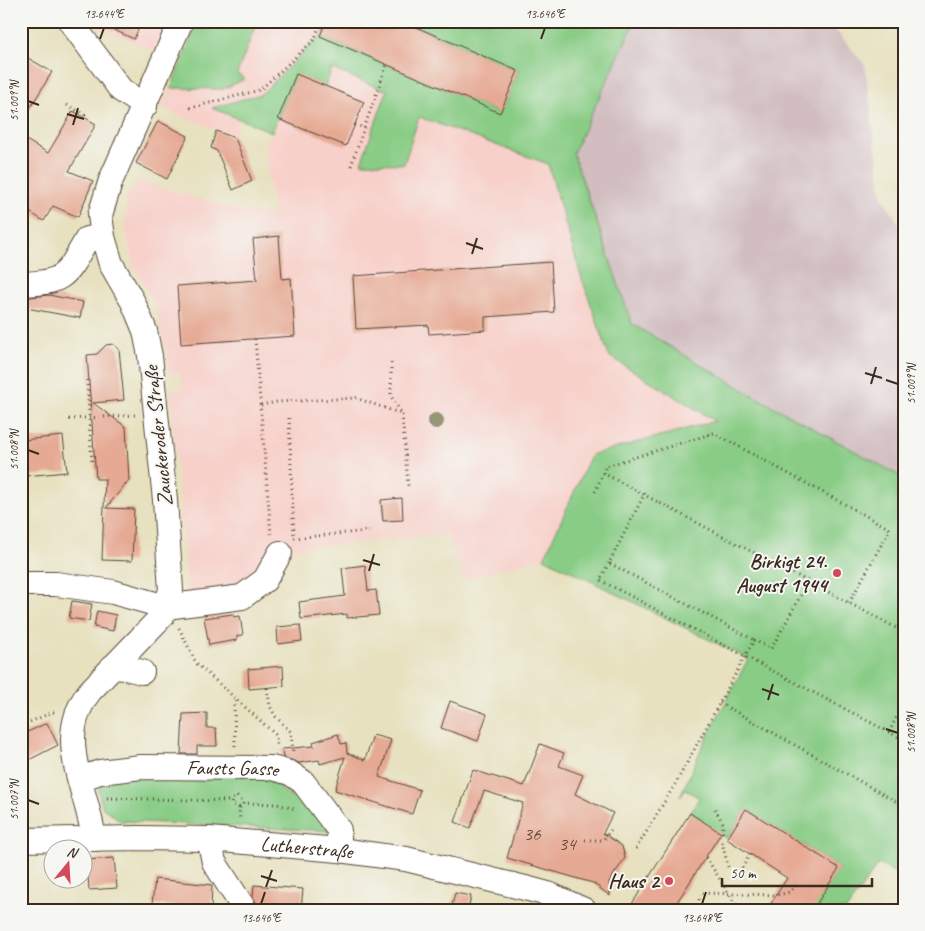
<svg xmlns="http://www.w3.org/2000/svg" width="925" height="931" font-family="Caveat,sans-serif">
  <rect width="100%" height="100%" fill="#f6f6f2"/>
  <filter id="ink" filterUnits="userSpaceOnUse"><feTurbulence type="fractalNoise" baseFrequency=".02" numOctaves="2"/><feDisplacementMap in="SourceGraphic" scale="10" xChannelSelector="R" yChannelSelector="G"/><feConvolveMatrix kernelMatrix="1 2 1 2 8 2 1 2 1" color-interpolation-filters="sRGB"/></filter>
  <filter id="wash" filterUnits="userSpaceOnUse"><feTurbulence type="fractalNoise" baseFrequency=".0096" numOctaves="4" result="noise"/><feDisplacementMap in="SourceGraphic" scale="20" xChannelSelector="R" yChannelSelector="G"/><feGaussianBlur stdDeviation="1.12" result="paint"/><feColorMatrix in="noise" values="0 0 0 0 0 0 0 0 0 0 0 0 0 0 0 0 0 1.4 0 .05"/><feComposite in="paint" operator="in"/></filter>
  <g filter="url(#wash)">
    <rect width="100%" height="100%" fill="#e7e1bf"/>
    <g fill="#f7d0c9">
      <polygon points="82,21 170,21 157,52"/>
      <polygon points="198,21 602,21 548,164 608,356 715,421 591,455 544,558 463,579 447,535 292,548 292,553 280,553 278,550 268,549 254,578 240,587 204,592 188,591 170,391 182,388 180,373 168,373 166,351 157,314 158,305 154,303 134,266 125,230 126,194 130,193 136,180 245,212 274,215 264,150 272,132 239,119 233,137 160,107 171,88"/>
    </g>
    <polygon fill="#d2bec1" points="635,21 828,21 865,65 882,197 904,232 904,478 747,392 632,324 573,153"/>
    <g fill="#88cc85" stroke="#627b52">
      <polygon points="198,21 257,21 237,74 245,79 223,89 171,88"/>
      <polygon points="402,21 635,21 573,153 632,324 747,392 904,478 904,877 878,864 846,910 784,910 772,902 820,898 839,868 746,809 727,839 690,813 699,798 685,789 680,797 703,745 748,659 544,558 591,455 715,421 609,356 580,273 548,164 419,117 404,164 361,163 387,91 332,69 325,86 296,75 272,132 212,108 261,94 320,36 500,113 518,71"/>
      <polygon points="113,775 275,776 285,781 280,789 293,798 295,795 305,809 311,805 331,831 121,821 103,808 98,791 103,782"/>
    </g>
    <g id="blocks">
      <g fill="#e6a993">
        <polygon points="94,21 142,21 134,39"/>
        <polygon points="326,21 402,21 518,71 500,113 320,36"/>
        <polygon points="21,54 52,72 21,123"/>
        <polygon points="296,74 364,102 346,146 278,119"/>
        <polygon points="73,111 96,124 69,171 93,181 78,217 53,206 44,221 21,207 21,137 48,153"/>
        <polygon points="158,121 188,136 167,179 136,163"/>
        <polygon points="216,131 235,138 252,181 233,190 217,151 211,148"/>
        <polygon points="279,236 282,279 291,278 295,336 181,344 177,286 257,280 253,239"/>
        <polygon points="551,262 554,312 485,317 485,330 429,334 428,325 356,329 353,276"/>
        <polygon points="49,295 83,302 80,318 21,307 21,298"/>
        <polygon points="113,344 119,349 124,400 93,403 126,427 129,480 106,508 134,509 132,561 102,560 105,479 96,479 87,355 97,354 106,345"/>
        <polygon points="63,436 67,472 25,476 22,440"/>
        <polygon points="402,498 403,520 383,521 381,500"/>
        <polygon points="365,565 368,591 376,590 379,615 347,618 347,614 301,619 299,602 345,596 342,568"/>
        <polygon points="72,601 92,604 89,621 69,618"/>
        <polygon points="97,611 116,615 113,631 94,627"/>
        <polygon points="233,614 234,617 240,616 243,635 237,636 237,640 209,645 204,618"/>
        <polygon points="300,625 302,641 278,644 277,627"/>
        <polygon points="283,666 284,686 249,689 248,669"/>
        <polygon points="450,701 487,714 478,741 441,728"/>
        <polygon points="207,713 207,728 216,728 217,746 197,746 197,754 181,754 183,714"/>
        <polygon points="47,723 58,745 21,764 21,735"/>
        <polygon points="338,734 341,744 346,743 347,753 365,760 373,735 391,740 379,777 420,790 412,814 335,790 345,757 320,764 319,760 299,763 283,757 282,749 314,746 313,742"/>
        <polygon points="540,744 564,753 559,766 583,775 575,794 613,813 603,833 622,846 625,858 609,882 610,896 593,883 507,858 523,803 484,791 470,828 455,822 473,770 524,786"/>
        <polygon points="746,809 839,868 813,910 767,910 787,878 727,839"/>
        <polygon points="690,813 721,833 672,910 628,910"/>
        <polygon points="114,858 117,888 89,890 87,860"/>
        <polygon points="155,879 212,885 211,910 152,904"/>
        <polygon points="254,885 303,889 301,910 269,907 268,910 259,910 253,896"/>
        <polygon points="455,893 471,896 468,910 451,910"/>
      </g>
    </g>
  </g>
  <g filter="url(#ink)">
    <use href="#blocks" fill-opacity="0" stroke="#554536" stroke-width="1"/>
    <g fill="none" stroke-linecap="round" stroke-linejoin="round">
      <defs>
        <g id="minor">
          <polyline points="70,21 121,90 145,106"/>
          <path d="M21,284C66,283 66,275 87,239L103,237"/>
          <polyline points="21,584 56,584 113,592 166,607 242,597 265,580 280,553"/>
          <polyline points="112,667 126,668 142,672"/>
          <path id="s1" d="M80,779L100,772L141,767L272,768L290,773L303,782L339,830V850"/>
          <path d="M94,839C87,787 53,738 90,691L162,616L171,590L165,500L150,356L145,331L133,302L111,264L103,237L100,215L111,180L181,21"/>
          <polyline points="209,839 214,862 245,910"/>
          <path id="s2" d="M21,840L138,838L209,839L339,850L406,859L529,889L548,894L584,910"/>
        </g>
      </defs>
      <use href="#minor" stroke="#554536" stroke-width="26"/>
      <g stroke="#554536" stroke-width="3" stroke-dasharray="1 4" stroke-linecap="butt">
        <polyline points="67,105 85,115 84,117"/>
        <polyline points="190,108 260,90 314,40 321,21"/>
        <polyline points="355,124 364,128 387,64"/>
        <polyline points="351,166 364,128"/>
        <polyline points="255,339 271,534"/>
        <polyline points="391,363 391,396 402,414 408,486"/>
        <polyline points="87,380 92,465"/>
        <polyline points="261,405 277,402 356,398 402,414"/>
        <polyline points="289,418 294,538"/>
        <polyline points="69,419 136,415"/>
        <polyline points="603,473 904,632"/>
        <polyline points="595,492 606,466 714,433 890,529 849,603"/>
        <polyline points="645,493 609,563 754,640"/>
        <polyline points="294,538 369,531"/>
        <polyline points="609,563 600,580 904,740"/>
        <polyline points="179,628 196,663 276,735 277,747"/>
        <polyline points="267,688 270,706 275,716 291,732 293,752"/>
        <polyline points="720,703 904,806"/>
        <polyline points="21,726 53,712 57,713"/>
        <polyline points="889,732 904,703"/>
        <polyline points="235,746 234,703 236,700"/>
        <polyline points="107,798 231,801"/>
        <polyline points="243,803 277,804 295,809"/>
        <polyline points="239,808 231,804 232,799 236,796 243,801 243,805 239,808 240,821"/>
        <polyline points="715,809 723,823 722,842 728,867"/>
        <polyline points="585,840 603,840 611,830"/>
        <polyline points="636,849 677,781 754,640 771,649 809,581"/>
        <polyline points="706,857 739,910"/>
        <polyline points="742,868 750,854"/>
        <polyline points="676,904 680,910"/>
        <polyline points="698,910 700,893 777,895 790,892 797,884"/>
      </g>
      <use href="#minor" stroke="#fff" stroke-width="24"/>
    </g>
    <circle fill="#959778" cx="436" cy="421" r="8"/>
  </g>
  <path fill="none" stroke="#3b2a1e" stroke-width="2" d="M100,39L104,28M541,39L545,28M28,101L39,105M67,114L84,119M73,125L78,108M466,243L483,249M472,254L477,238M865,373L882,378M886,380L898,384M871,384L876,367M28,450L39,454M363,560L380,565M369,571L374,554M762,689L779,695M768,700L773,684M886,729L898,733M28,800L39,804M261,876L277,881M266,887L272,870M261,904L265,892M702,904L706,892"/>
  <g fill="#d1495b" stroke="#f6f6f2" stroke-width="2">
    <circle cx="837" cy="573" r="5"/>
    <circle cx="669" cy="881" r="5"/>
  </g>
  <g text-anchor="middle" dominant-baseline="central" stroke-width="4" stroke-linejoin="round" paint-order="stroke">
    <g font-size="19" fill="#664a3b">
      <text x="532" y="834">36</text>
      <text x="567" y="844">34</text>
    </g>
    <g font-size="21" fill="#3b2a1e" stroke="#f6f6f2">
      <text transform="translate(158 436) rotate(-96)">Zauckeroder Straße</text>
      <text stroke="none"><textPath href="#s1" startOffset="154">Fausts Gasse</textPath></text>
      <text stroke="none"><textPath href="#s2" startOffset="286">Lutherstraße</textPath></text>
    </g>
    <g font-size="21" font-weight="bold" fill="#3b2a1e" stroke="#f6f6f2" text-anchor="end">
      <text x="827" y="561">Birkigt 24.<tspan x="827" dy="24">August 1944</tspan></text>
      <text x="659" y="881">Haus 2</text>
    </g>
  </g>
  <rect width="925" height="931" fill="none" stroke="#f6f6f2" stroke-width="55"/>
  <g transform="translate(68 864) rotate(18)"><circle r="24" fill="#f6f6f2" stroke="#aba49d"/>
  <path d="M0-4L9 19L0 12L-9 19Z" fill="#d1495b"/>
  <text y="-8" font-size="14" font-weight="bold" text-anchor="middle" fill="#3b2a1e">N</text>
  </g>
  <path d="M722 878v8h150v-8" fill="none" stroke="#3b2a1e" stroke-width="2.5"/>
  <text x="730" y="878" font-size="15" fill="#3b2a1e" stroke="#f6f6f2" stroke-width="4" paint-order="stroke">50 m</text>
  <rect x="28" y="28" width="870" height="876" fill="none" stroke="#3b2a1e" stroke-width="2"/>
  <g font-size="12" text-anchor="middle" fill="#3b2a1e">
    <text x="104" y="18">13.644°E</text>
    <text x="545" y="18">13.646°E</text>
    <text transform="translate(14 101) rotate(-90)" y="4">51.009°N</text>
    <text transform="translate(911 384) rotate(-90)" y="4">51.009°N</text>
    <text transform="translate(14 450) rotate(-90)" y="4">51.008°N</text>
    <text transform="translate(911 733) rotate(-90)" y="4">51.008°N</text>
    <text transform="translate(14 800) rotate(-90)" y="4">51.007°N</text>
    <text x="261" y="922">13.646°E</text>
    <text x="702" y="922">13.648°E</text>
  </g>
</svg>
